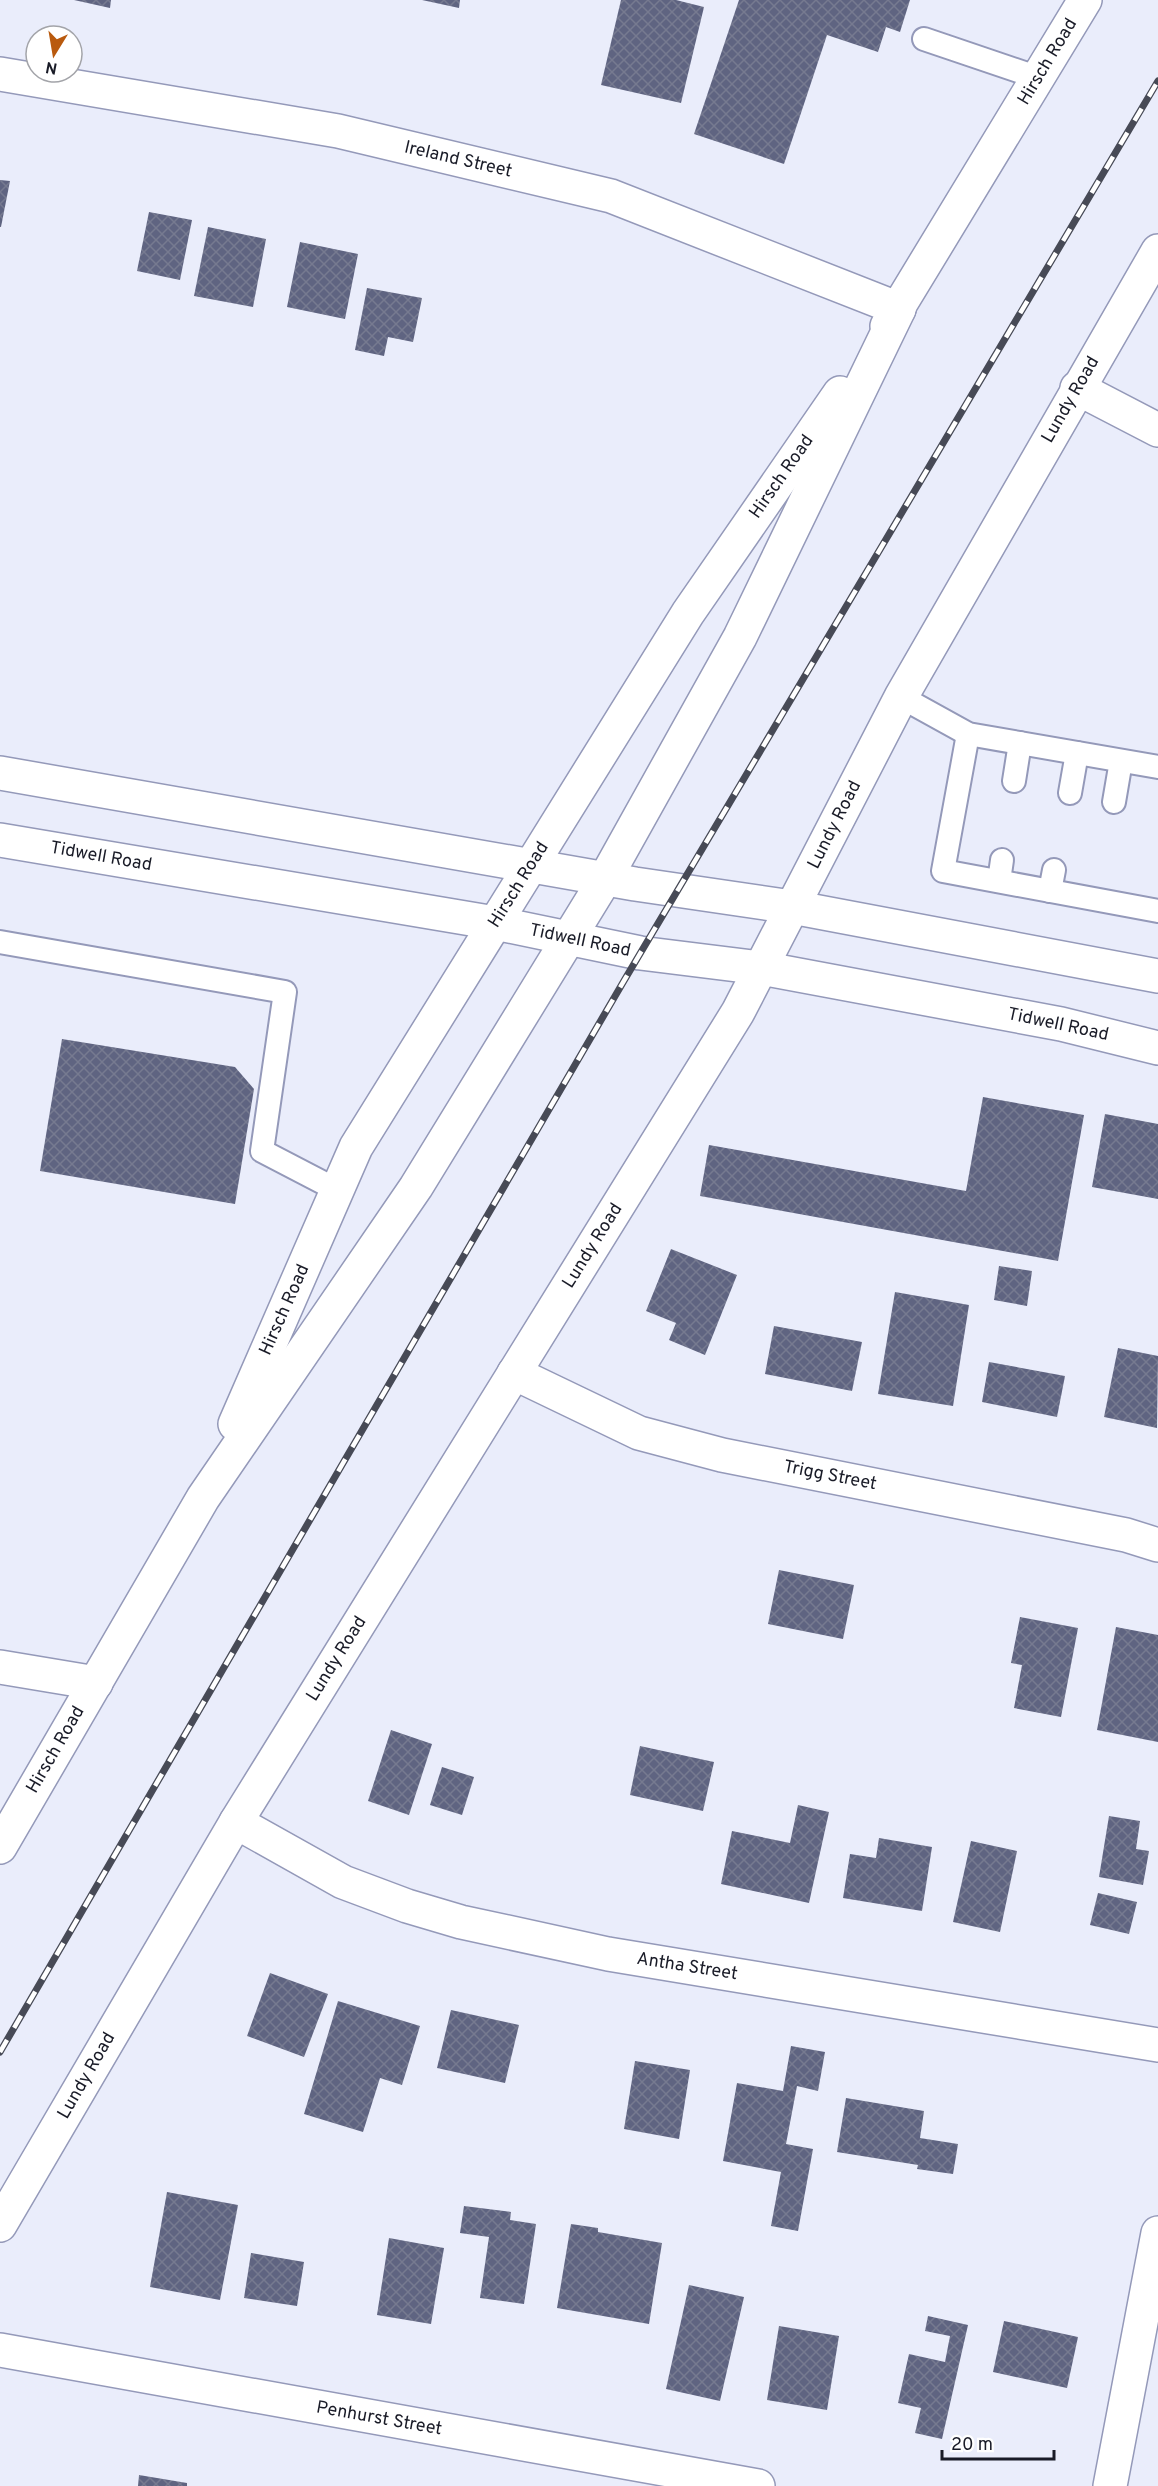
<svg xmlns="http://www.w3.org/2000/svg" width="1158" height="2486" font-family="Overpass,sans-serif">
  <defs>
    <pattern id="building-cross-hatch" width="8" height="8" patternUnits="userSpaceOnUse" patternTransform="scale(1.5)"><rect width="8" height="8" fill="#5f6481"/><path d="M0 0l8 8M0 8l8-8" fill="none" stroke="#767a90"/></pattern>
  </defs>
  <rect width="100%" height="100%" fill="#eaedfb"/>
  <g fill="url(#building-cross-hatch)">
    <polygon points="74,0 111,0 110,8"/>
    <polygon points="422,0 460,0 459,8"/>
    <polygon points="621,0 676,0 704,7 681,103 601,85"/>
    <polygon points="739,0 910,0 900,32 886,27 878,52 827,35 784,164 694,134"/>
    <polygon points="0,180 10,181 1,227 0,227"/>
    <polygon points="149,212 192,220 180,280 137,271"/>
    <polygon points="208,227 266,239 253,307 194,296"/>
    <polygon points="300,242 358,254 345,319 287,307"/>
    <polygon points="367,288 422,298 413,342 388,337 384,356 355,350"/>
    <polygon points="62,1039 235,1067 254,1089 235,1204 40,1171"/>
    <polygon points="983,1097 1084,1115 1058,1261 700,1196 709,1145 966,1191"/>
    <polygon points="1105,1114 1158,1124 1158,1199 1092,1187"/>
    <polygon points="671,1249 737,1275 705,1355 669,1340 676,1323 646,1311"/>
    <polygon points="999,1266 1032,1271 1027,1306 994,1300"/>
    <polygon points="895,1292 969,1305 953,1406 878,1394"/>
    <polygon points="774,1326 862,1342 852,1391 765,1374"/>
    <polygon points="1118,1348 1158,1356 1157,1428 1104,1417"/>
    <polygon points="989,1362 1065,1376 1057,1417 982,1402"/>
    <polygon points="779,1570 854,1585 843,1639 768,1624"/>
    <polygon points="1020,1617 1078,1628 1061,1717 1014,1708 1022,1665 1011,1663"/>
    <polygon points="1116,1627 1158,1635 1158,1742 1097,1730"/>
    <polygon points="391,1730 432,1744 409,1815 368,1801"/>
    <polygon points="640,1746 714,1762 703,1811 630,1795"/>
    <polygon points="442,1767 474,1777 462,1815 430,1805"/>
    <polygon points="798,1805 829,1812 809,1903 721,1884 732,1831 790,1843"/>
    <polygon points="1109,1816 1140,1821 1136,1849 1149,1851 1143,1885 1099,1877"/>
    <polygon points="879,1838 932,1847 922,1911 843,1898 850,1854 876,1858"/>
    <polygon points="971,1841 1017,1851 1000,1932 953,1922"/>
    <polygon points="1098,1893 1137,1902 1129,1934 1090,1925"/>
    <polygon points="270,1973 328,1994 304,2057 247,2036"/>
    <polygon points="338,2001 420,2026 402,2085 380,2078 363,2132 304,2114"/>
    <polygon points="451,2010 519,2025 505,2083 437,2068"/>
    <polygon points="791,2046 825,2052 818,2091 797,2086 786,2144 813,2149 798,2231 771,2226 781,2172 723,2161 737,2083 783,2091"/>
    <polygon points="635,2061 690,2070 679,2139 624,2129"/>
    <polygon points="846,2098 924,2111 920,2138 958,2144 953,2174 917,2169 918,2165 837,2152"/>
    <polygon points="167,2192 238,2205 220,2300 150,2287"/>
    <polygon points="464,2206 511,2212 510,2220 536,2224 524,2304 480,2298 489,2237 460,2233"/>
    <polygon points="571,2224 598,2228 598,2232 662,2243 649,2324 557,2308"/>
    <polygon points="389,2238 444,2248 431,2324 377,2315"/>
    <polygon points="251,2253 304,2262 297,2306 244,2298"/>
    <polygon points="689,2285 744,2297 720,2401 666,2389"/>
    <polygon points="928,2316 968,2325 942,2439 915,2433 921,2408 898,2403 909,2354 945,2362 950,2336 925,2331"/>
    <polygon points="1004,2321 1078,2337 1067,2388 993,2372"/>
    <polygon points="779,2326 839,2336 827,2410 767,2400"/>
    <polygon points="139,2475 187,2483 187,2486 138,2486"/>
  </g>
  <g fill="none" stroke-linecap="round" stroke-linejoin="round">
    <defs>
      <g id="service">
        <polyline points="924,39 1039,78"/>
        <polyline points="901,697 968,734 1158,767"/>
        <polyline points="968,734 943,871 1158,911"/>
        <polyline points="1014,781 1020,743"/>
        <polyline points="1070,793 1077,753"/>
        <polyline points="1114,802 1121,761"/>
        <polyline points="999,881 1002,860"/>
        <polyline points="1050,891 1054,870"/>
        <polyline points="0,942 285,992 262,1151 337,1190"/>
      </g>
      <g id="minor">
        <polyline points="0,74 338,131 611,196 899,309"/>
        <polyline points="1077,388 1158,430"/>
        <polyline points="514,1373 639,1433 722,1455 1126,1535 1158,1545"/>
        <polyline points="0,1667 96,1683"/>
        <polyline points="236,1822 343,1882 407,1906 461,1922 608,1954 1158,2045"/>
        <polyline points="0,2225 236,1822 738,1012 901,697 1158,251"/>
        <polyline points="0,2350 758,2486"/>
        <polyline points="1110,2486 1158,2233"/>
      </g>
      <g id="secondary">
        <polyline points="887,326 1085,0"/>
        <polyline points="0,773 635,884 792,907 1158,976"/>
        <polyline points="0,840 495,923 640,953 761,968 1061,1024 1158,1048"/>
        <polyline points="235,1424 356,1147 688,613 840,393"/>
        <polyline points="0,1847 203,1498 416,1187 605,879 740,637 899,309"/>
      </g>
    </defs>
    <use href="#service" stroke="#9499b9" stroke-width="26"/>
    <use href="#minor" stroke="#9499b9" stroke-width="36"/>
    <use href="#secondary" stroke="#9499b9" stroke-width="36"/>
    <use href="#service" stroke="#fff" stroke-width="22"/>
    <use href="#minor" stroke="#fff" stroke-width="33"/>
    <use href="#secondary" stroke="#fff" stroke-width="33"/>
    <defs>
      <polyline id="rail" points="0,2052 625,979 1158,81"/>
    </defs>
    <use href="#rail" stroke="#474a56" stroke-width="7"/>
    <use href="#rail" stroke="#fff" stroke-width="4.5" stroke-dasharray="14" stroke-linecap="butt"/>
  </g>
  <g text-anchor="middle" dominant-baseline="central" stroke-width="6" stroke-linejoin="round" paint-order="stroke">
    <g font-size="18" fill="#191b27" stroke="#fff">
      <text transform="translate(1048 62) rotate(-59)">Hirsch Road</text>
      <text transform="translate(458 160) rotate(13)">Ireland Street</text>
      <text transform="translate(1071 400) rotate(-60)">Lundy Road</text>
      <text transform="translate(782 477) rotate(-55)">Hirsch Road</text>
      <text transform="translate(835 825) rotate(-63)">Lundy Road</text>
      <text transform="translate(101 857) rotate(10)">Tidwell Road</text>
      <text transform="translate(519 885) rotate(-58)">Hirsch Road</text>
      <text transform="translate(580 941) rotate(12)">Tidwell Road</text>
      <text transform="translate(1058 1025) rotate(12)">Tidwell Road</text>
      <text transform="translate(593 1246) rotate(-58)">Lundy Road</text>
      <text transform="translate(285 1310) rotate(-66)">Hirsch Road</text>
      <text transform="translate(830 1476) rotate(11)">Trigg Street</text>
      <text transform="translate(337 1659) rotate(-58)">Lundy Road</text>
      <text transform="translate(56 1750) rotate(-60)">Hirsch Road</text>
      <text transform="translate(687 1967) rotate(9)">Antha Street</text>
      <text transform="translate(87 2076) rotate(-60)">Lundy Road</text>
      <text transform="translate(379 2419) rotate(10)">Penhurst Street</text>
    </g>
  </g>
  <g transform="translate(54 54) rotate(191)"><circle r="28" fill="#ffffff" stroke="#a3a4a9" stroke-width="1.5"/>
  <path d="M0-4.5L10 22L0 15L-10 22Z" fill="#b95a0e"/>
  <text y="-9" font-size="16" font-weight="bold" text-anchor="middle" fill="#191b27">N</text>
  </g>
  <path d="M942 2450v9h112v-9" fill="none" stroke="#191b27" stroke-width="3"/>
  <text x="951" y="2450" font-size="18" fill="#191b27" stroke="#ffffff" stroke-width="4.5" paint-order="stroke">20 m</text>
</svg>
